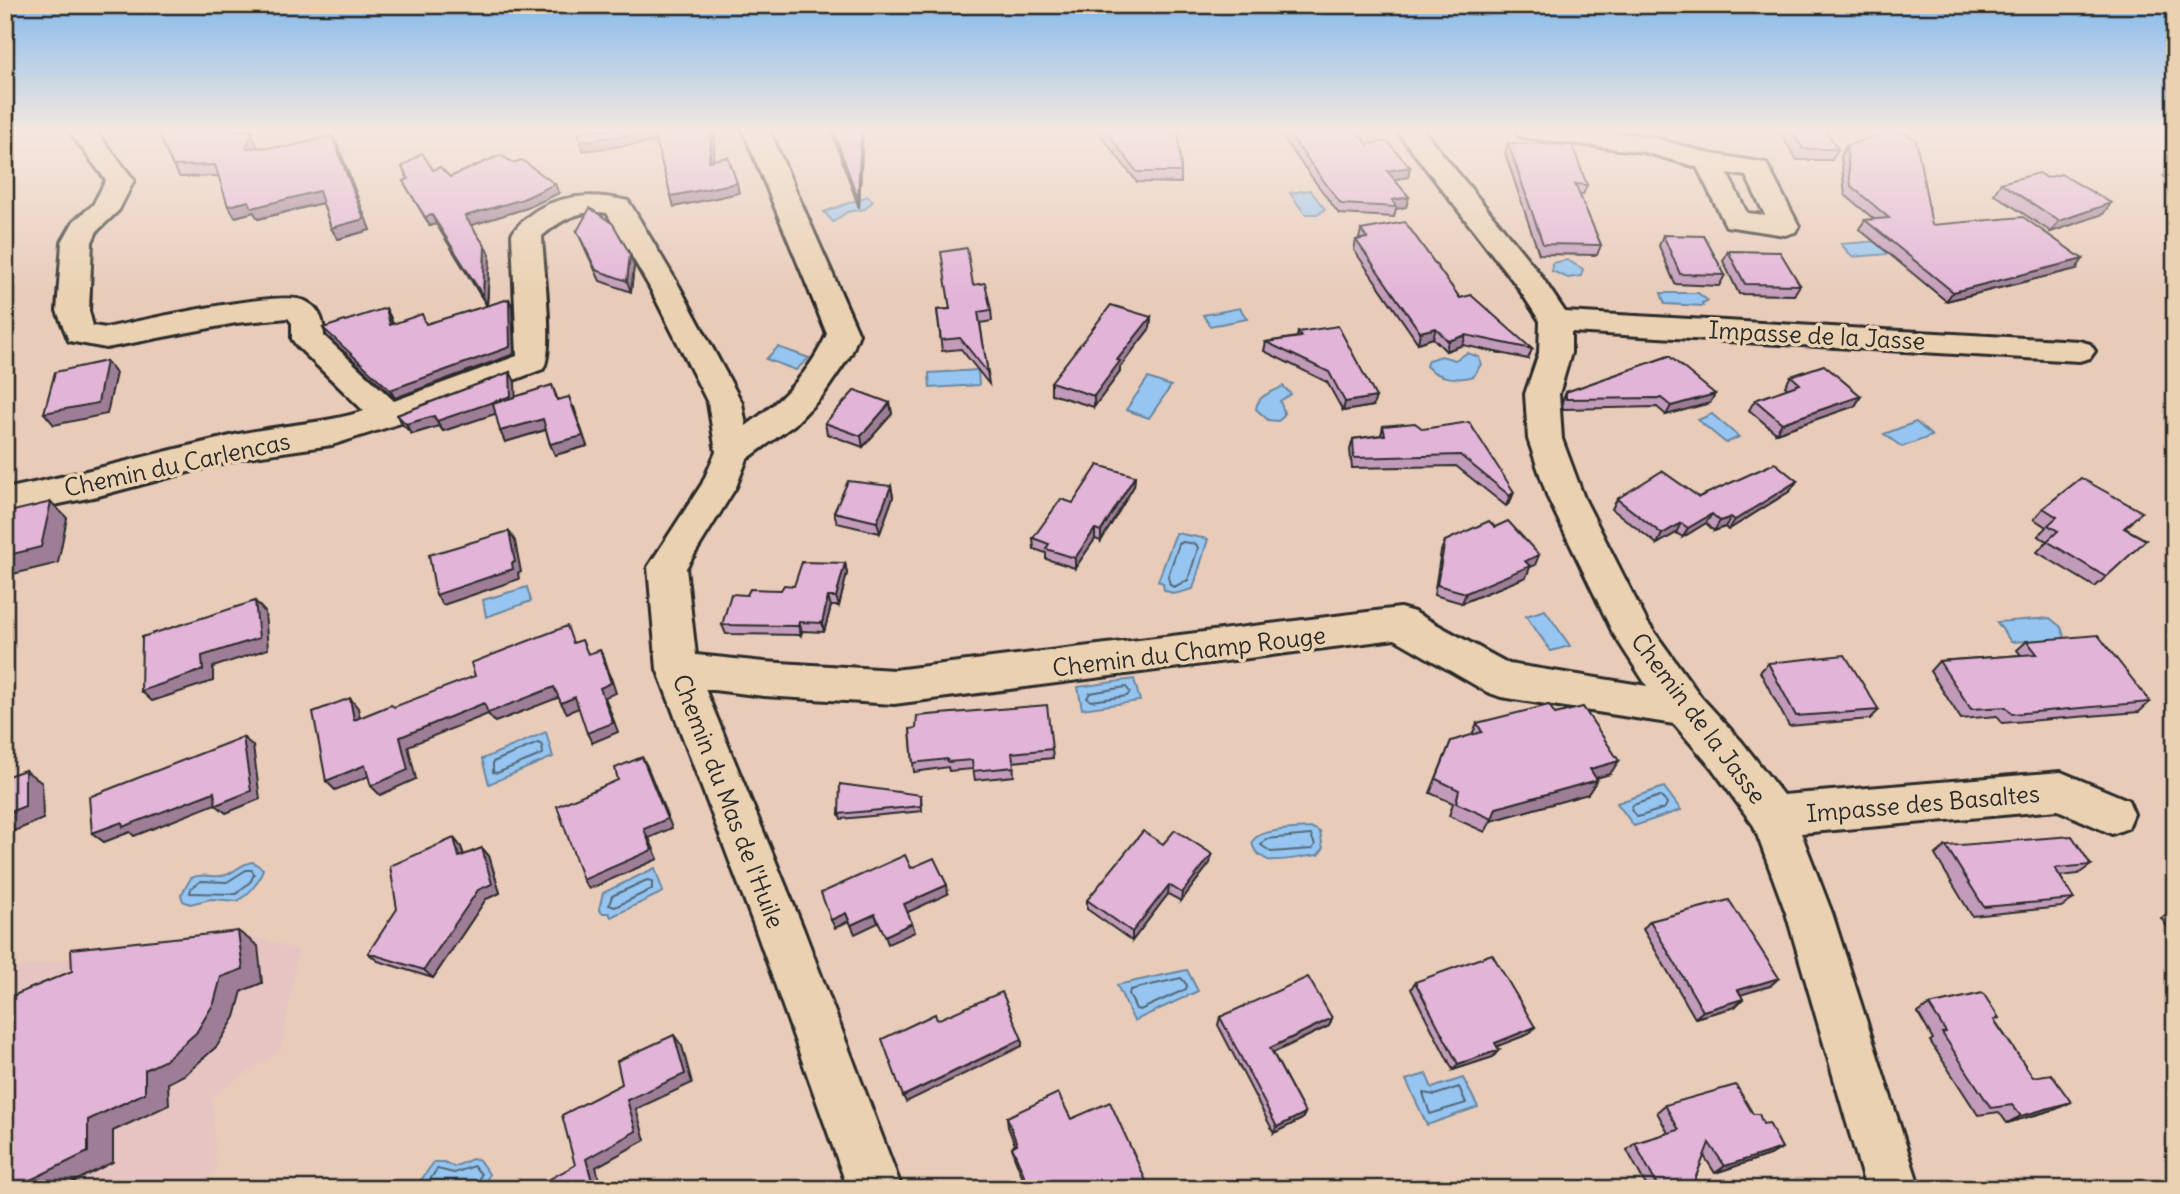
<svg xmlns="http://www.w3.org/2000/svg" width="2180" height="1194" font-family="Delius,sans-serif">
  <rect width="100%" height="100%" fill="#e8cbb9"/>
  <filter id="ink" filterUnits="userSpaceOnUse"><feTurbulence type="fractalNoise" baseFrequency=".0143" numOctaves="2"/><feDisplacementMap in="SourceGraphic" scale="14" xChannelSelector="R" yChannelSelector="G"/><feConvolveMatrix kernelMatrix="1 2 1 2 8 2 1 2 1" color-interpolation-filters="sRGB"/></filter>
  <g filter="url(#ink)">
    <polygon fill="#e6c4c2" points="227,931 298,949 281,1050 212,1096 216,1172 188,1189 5,1189 5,974 19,968"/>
    <g fill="#95c5f0" stroke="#6b87a1" stroke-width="2">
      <polygon points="1310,190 1325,209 1319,214 1305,214 1290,193"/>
      <polygon points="868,196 873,201 865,209 847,212 833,222 824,212"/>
      <polygon points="1879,241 1890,254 1852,257 1841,244"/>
      <polygon points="1567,260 1583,269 1581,276 1568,278 1552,271 1552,263"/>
      <polygon points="1661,293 1698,293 1708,301 1702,303 1703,306 1665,304"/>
      <polygon points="1240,308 1247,319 1210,326 1203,315"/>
      <polygon points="778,347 809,358 796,370 766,359"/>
      <path d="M1467,353L1479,357L1481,364L1474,376C1459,381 1437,378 1426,366L1428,360L1441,356L1455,360Z"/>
      <polygon points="978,370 979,385 930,388 929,373"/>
      <polygon points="1148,378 1171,386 1149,418 1126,410"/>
      <path d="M1283,386L1291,394L1280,401L1284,412L1283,417L1278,421L1268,420L1256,409C1258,394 1272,393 1283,386Z"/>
      <polygon points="1712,414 1739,437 1726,443 1698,420"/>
      <polygon points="1916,422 1932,436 1902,447 1884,434"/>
      <polygon points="1176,533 1208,539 1193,589 1174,594 1164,590 1163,583 1158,581"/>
      <polygon points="527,587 531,601 486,617 483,600"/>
      <polygon points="1545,610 1570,646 1551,651 1526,616"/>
      <polygon points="2050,618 2061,627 2065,639 2011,642 1997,622"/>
      <polygon points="1134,679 1140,701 1082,709 1078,687"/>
      <polygon points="546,732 553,757 489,784 482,759"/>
      <polygon points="1664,787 1681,810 1634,826 1617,803"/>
      <path d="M1313,828L1320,832L1323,849L1318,855C1306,856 1279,862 1268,860C1265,859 1256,853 1255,850C1239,828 1303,829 1313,828Z"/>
      <path d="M253,862L263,869C258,884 251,892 238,901L211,899L190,904L183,901L181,895L191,878C204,872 215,879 226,875C237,871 241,863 253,862Z"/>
      <polygon points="655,868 663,892 611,917 609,913 602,913 599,909 603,893"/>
      <polygon points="1187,970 1198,991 1134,1021 1117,985"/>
      <polygon points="1426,1074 1432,1088 1463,1078 1478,1107 1427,1125 1406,1080"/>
      <polygon points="472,1159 479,1160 489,1174 484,1189 410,1189 410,1185 421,1180 434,1162 444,1162 454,1167"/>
    </g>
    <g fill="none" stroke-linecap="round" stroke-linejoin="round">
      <g stroke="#55697a" stroke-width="2">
        <polygon points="1183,542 1196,544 1198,548 1188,580 1174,587 1170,585 1168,576 1179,544"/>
        <polygon points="1126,687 1130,692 1127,696 1091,701 1087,698 1090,693"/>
        <polygon points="538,743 542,745 543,754 497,773 493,772 493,762"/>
        <polygon points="1660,796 1667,803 1665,808 1638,817 1631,810 1633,805"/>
        <polygon points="1311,835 1315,845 1312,849 1271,852 1261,845 1266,839"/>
        <polygon points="246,870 252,870 254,874 251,881 236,894 190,893 191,888 201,881 227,882"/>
        <polygon points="647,880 652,881 652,889 615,907 609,905 612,896"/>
        <polygon points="1181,978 1187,985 1186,989 1140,1010 1136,1009 1129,994 1130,990"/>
        <polygon points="1459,1087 1466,1103 1430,1114 1423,1093 1435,1095"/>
        <polyline points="419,1189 427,1184 437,1169 454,1173 474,1166 481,1174 477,1189"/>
      </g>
      <defs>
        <g id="street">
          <path d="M68,130H95L134,180L119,210L97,231L92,242L89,311L93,326L106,328C140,321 280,289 305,301C320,308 324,321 324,336L394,401L517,356L512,234C539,195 586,191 628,201L632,207L679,286L742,403L746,426C781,401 809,374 827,334L743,130H769L859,334L851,354L823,395L795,424L747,459L736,487L686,568L696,655L764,662L894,670L1400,608L1414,612L1509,664L1647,686L1613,633L1548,498L1528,439L1525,394L1539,353L1540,321L1517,286L1396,130H1423L1539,273L1565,312L2079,341L2090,344L2095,351L2090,358L2079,361L1571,332V353L1559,394L1562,439L1584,498L1647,622L1701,697L1742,742L1783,795L2061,772L2128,800L2134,814L2128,828L2112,834L2058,810L1801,833L1832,913L1920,1189H1866L1786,913L1754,826L1712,768L1674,724L1501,697L1487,692L1395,639L894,704L764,696L705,689L803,928L902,1189H848L755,928L657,669L648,567L702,484L716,452L708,403L649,286L607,213C580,209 562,219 542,236C543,263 555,351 543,369L401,423L332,445L241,458L98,496L5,515V489C84,473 161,452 239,434C281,425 323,424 364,411L297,346L292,339V323L288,318L236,323L106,348L69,341L57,311L62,242L74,221L93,205L106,180Z"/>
          <path d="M1515,130H1597L1647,136L1711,154L1766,163L1799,226L1795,232L1785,235L1726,226L1697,167L1644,152L1528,138L1519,136ZM1727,173L1746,176L1765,215L1747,213Z"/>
        </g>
      </defs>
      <use href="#street" stroke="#2b2b2b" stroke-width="6"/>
      <use href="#street" fill="#e9d1b1" fill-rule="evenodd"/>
    </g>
    <g fill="#c29bba" stroke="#2b2b2b" stroke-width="2">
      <polygon points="156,130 251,130 257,146 256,147 288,147 332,136 338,146 370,230 338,239 331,228 323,203 258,219 254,212 235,217 219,176 180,177 173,166"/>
      <polygon points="831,130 863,130 859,208"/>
      <polygon points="1097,130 1178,130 1181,172 1181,183 1137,182"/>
      <polygon points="1277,130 1354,130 1368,144 1410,167 1408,177 1394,179 1409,197 1406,207 1396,209 1394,217 1339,214"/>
      <polygon points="1778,130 1825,130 1838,149 1832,160 1797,160"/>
      <polygon points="1508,143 1587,185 1583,195 1579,194 1601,245 1597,255 1539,254 1505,153"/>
      <polygon points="1846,146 1932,225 2076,269 1946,301 1859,229 1865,220 1874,219 1845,195 1841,156"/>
      <polygon points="2171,166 2175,166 2175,189 2163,176"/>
      <polygon points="402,167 433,170 450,177 559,193 527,208 471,225 490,255 487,306 509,299 512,307 514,354 395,398 327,336 323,328 390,316 393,324 427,324 487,306 436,224 430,226 403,181 408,179"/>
      <polygon points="2047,178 2111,203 2103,214 2051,232 1994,194 2001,183"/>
      <polygon points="1361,230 1532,349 1528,359 1463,345 1446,351 1433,338 1418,343 1354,250 1356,240 1359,239"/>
      <polygon points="577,231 630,254 634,266 631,292 600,281"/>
      <polygon points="1663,235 1725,275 1719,286 1675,284 1659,246"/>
      <polygon points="1728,251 1800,285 1794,295 1739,294 1723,261"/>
      <polygon points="950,309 991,310 992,321 980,323 989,384 961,349 942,351 937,310"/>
      <polygon points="1151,317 1150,328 1120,367 1120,372 1094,407 1051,394 1051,382"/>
      <polygon points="1298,332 1373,406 1343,411 1327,382 1264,351 1266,342 1297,337"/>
      <polygon points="1669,356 1710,403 1666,415 1657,407 1563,409 1562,402 1566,392"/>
      <polygon points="510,372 515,382 515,397 552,385 558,400 574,407 587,446 555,455 550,444 546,430 505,442 496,413 443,431 439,426 412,434 403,425 397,415"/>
      <polygon points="1791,376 1861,396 1855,406 1776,433 1749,410 1755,400 1788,389 1785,386"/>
      <polygon points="890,403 892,414 863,447 827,434 825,423"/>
      <polygon points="1383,426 1423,429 1514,492 1510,502 1506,506 1456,466 1352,468 1350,450 1353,439 1381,435"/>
      <polygon points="1135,476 1134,486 1101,541 1095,539 1075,568 1046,559 1046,553 1034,549 1033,538 1073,503"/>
      <polygon points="1797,481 1790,491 1728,530 1725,527 1714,531 1706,523 1683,537 1676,533 1657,544 1612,509 1617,499 1699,497"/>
      <polygon points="891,486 893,497 880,533 837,523 834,512"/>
      <polygon points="2043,508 2131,523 2125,528 2146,540 2095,587 2037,552 2047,541 2038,536 2046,527 2034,519"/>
      <polygon points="1445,541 1535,565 1530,567 1526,577 1462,603 1434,595 1441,551"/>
      <polygon points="845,563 847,573 839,606 831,606 824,632 802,631 801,635 726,634 722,625 747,595 781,590 794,586"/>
      <polygon points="2027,641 2150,702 2139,712 2002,723 1997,716 1961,719 1930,671 1939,661 2021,655 2017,650"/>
      <polygon points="1768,663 1879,710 1870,719 1789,726 1760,672"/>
      <polygon points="1555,714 1610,774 1596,778 1597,780 1588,794 1491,821 1485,832 1449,816 1453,803 1430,793 1451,741 1472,735 1477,723"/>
      <polygon points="910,729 1052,749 1053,758 1013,762 1014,776 975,780 973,769 949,771 948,767 914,772 913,763"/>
      <polygon points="921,795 922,811 841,819 839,814"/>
      <polygon points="454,838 461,847 464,855 482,848 489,856 500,893 486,899 433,978 378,961 368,953"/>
      <polygon points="1163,844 1210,863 1181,901 1168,894 1132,941 1087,909 1087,900"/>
      <polygon points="1946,846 2091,865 2078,874 2060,876 2074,899 2061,907 1972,916 1935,855"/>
      <polygon points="2175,909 2175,938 2161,918"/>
      <polygon points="1650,921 1770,986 1741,994 1735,1007 1695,1018 1643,929"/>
      <polygon points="1415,982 1535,1027 1529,1034 1497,1046 1493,1057 1453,1070 1411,989"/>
      <polygon points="1929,1005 1995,1021 2033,1077 2071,1102 2056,1109 2007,1123 1999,1112 1978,1115 1930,1041 1933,1039 1918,1013"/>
      <polygon points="1220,1017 1332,1018 1329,1026 1273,1053 1305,1113 1302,1119 1274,1133 1218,1025"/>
      <polygon points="1665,1105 1753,1114 1782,1148 1772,1154 1715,1173 1704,1156 1691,1189 1648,1189 1627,1150 1635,1143 1668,1133 1657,1112"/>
      <polygon points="1007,1117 1071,1119 1147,1183 1146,1189 1027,1189 1014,1156 1012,1147 1015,1145 1008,1127"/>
    </g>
    <g fill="#9e7e97" stroke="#2b2b2b" stroke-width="2">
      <polygon points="249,130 251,130 257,146 253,158 246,148"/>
      <polygon points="712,130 716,130 712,171 709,161"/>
      <polygon points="861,130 863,130 859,208 858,199"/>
      <polygon points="653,132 656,142 583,151 580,141"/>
      <polygon points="332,136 338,146 370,230 338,239 331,228"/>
      <polygon points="1410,167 1408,177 1385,181 1387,171"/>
      <polygon points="737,183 739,193 674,207 671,196"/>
      <polygon points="555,184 559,193 527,208 469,226 465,216"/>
      <polygon points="319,191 325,202 258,219 254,212 235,217 228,206 249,201"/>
      <polygon points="1409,197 1406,207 1396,209 1396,207 1392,200"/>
      <polygon points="2111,203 2103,214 2051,232 2059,221"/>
      <polygon points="432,215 436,224 430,226 425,217"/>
      <polygon points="485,246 490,255 487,306 483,296"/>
      <polygon points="630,254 634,266 631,292 627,281"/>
      <polygon points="2083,259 2076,269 1946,301 1953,292"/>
      <polygon points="509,299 512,307 514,354 395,398 390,390"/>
      <polygon points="386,308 390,316 395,333 390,325"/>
      <polygon points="1151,317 1150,328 1120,367 1120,372 1094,407 1094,396 1117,360"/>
      <polygon points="1436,328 1433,338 1418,343 1420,332"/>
      <polygon points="1466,335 1463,345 1446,351 1448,341"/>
      <polygon points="106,361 116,373 107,414 54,425 44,413"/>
      <polygon points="510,372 515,382 516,407 443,431 437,421"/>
      <polygon points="1715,394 1710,403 1666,415 1671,406"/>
      <polygon points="1861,396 1855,406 1776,433 1782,423"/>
      <polygon points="569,397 587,446 555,455 550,444"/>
      <polygon points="1376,397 1373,406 1343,411 1345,402"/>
      <polygon points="890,403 892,414 863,447 861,436"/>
      <polygon points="434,416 439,426 412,434 406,424"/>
      <polygon points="543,419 548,429 505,442 500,431"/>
      <polygon points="1135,476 1134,486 1101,541 1101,531"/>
      <polygon points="1797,481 1790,491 1728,530 1735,520"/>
      <polygon points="891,486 893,497 880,533 877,522"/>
      <polygon points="1514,492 1510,502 1506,506 1510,496"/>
      <polygon points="51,502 67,518 58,563 5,576 5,556"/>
      <polygon points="1712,514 1706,523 1683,537 1688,528"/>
      <polygon points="1731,517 1725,527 1714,531 1720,521"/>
      <polygon points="1681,523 1676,533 1657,544 1662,534"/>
      <polygon points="1095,529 1095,539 1075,568 1075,558"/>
      <polygon points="509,531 515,541 521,572 518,573 519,579 443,605 436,595"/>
      <polygon points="1539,555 1535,565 1530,567 1526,577 1462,603 1466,593 1525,561"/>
      <polygon points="845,563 847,573 839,606 836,597"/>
      <polygon points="828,597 831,606 824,632 822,623"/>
      <polygon points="255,601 265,612 268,649 213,667 213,681 152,701 141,691 202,656"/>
      <polygon points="799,622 802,631 801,635 798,626"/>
      <polygon points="600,650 605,660 616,693 605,697 618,732 592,743 587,733 600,688"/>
      <polygon points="554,687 560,697 495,722 488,714 408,746 416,779 380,795 371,786 400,737 484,703"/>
      <polygon points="575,697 581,707 567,713 561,703"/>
      <polygon points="350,698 358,708 362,729 354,720"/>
      <polygon points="243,737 253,746 260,799 226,813 216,805"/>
      <polygon points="642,757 647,766 672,828 649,838 658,859 589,889 583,880 644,829"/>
      <polygon points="1619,761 1610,774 1581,782 1590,769"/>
      <polygon points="365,765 374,774 335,790 326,781"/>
      <polygon points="25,770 42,783 43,819 14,831 5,825 5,814"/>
      <polygon points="1597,780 1588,794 1491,821 1496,808"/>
      <polygon points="214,792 223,801 134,836 130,832 104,842 92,833 122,822"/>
      <polygon points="454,838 461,847 467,866 459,857"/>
      <polygon points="482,848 489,856 500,893 486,899 433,978 424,970"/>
      <polygon points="1212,854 1210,863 1181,901 1182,893"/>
      <polygon points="947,885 948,894 906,913 904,904"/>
      <polygon points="1169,885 1168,894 1132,941 1132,932"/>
      <polygon points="846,913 849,921 835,928 831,920"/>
      <polygon points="875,914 878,923 855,934 851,925"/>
      <polygon points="912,923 915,932 888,944 885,936"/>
      <polygon points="238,931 258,946 262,983 242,991 235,1017 217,1046 186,1074 168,1083 169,1105 113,1131 113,1162 60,1189 12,1189 88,1120 145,1070 221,977"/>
      <polygon points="1779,978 1770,986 1730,998 1738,990"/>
      <polygon points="1743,999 1735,1007 1695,1018 1703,1011"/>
      <polygon points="1332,1018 1329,1026 1268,1055 1270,1048"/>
      <polygon points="1535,1027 1529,1034 1490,1049 1495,1043"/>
      <polygon points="674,1035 682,1046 692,1083 636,1109 645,1140 596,1167 602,1189 594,1189 586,1159 627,1100"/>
      <polygon points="1022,1039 1022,1046 906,1102 903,1096"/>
      <polygon points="1499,1050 1493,1057 1453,1070 1458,1064"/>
      <polygon points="2071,1102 2056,1109 2007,1123 2021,1116"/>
      <polygon points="1305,1113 1302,1119 1274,1133 1277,1127"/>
      <polygon points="11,1142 39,1153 5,1168 5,1145"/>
      <polygon points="1782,1148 1772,1154 1715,1173 1725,1166"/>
      <polygon points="1147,1183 1146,1189 1136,1189"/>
    </g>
    <g fill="#e2b4d8" stroke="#2b2b2b" stroke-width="2">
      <polygon points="156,130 249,130 251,135 246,148 288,147 332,136 364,219 331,228 319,191 252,208 249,201 228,206 215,165 173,166"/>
      <polygon points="586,130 712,130 709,161 728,157 737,183 671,196 653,132 580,141 578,134"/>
      <polygon points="833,130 861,130 858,199"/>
      <polygon points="1105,130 1178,130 1181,172 1137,172"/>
      <polygon points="1286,130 1354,130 1368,144 1387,141 1410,167 1387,171 1409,197 1392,200 1396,207 1341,204"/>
      <polygon points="1791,130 1825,130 1838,149 1803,149"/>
      <polygon points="1892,130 1899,130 1916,140 1932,225 2023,217 2083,259 1953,292 1865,220 1889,218 1851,186 1846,146"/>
      <polygon points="1508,143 1572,145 1587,185 1575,184 1601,245 1543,244"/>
      <polygon points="422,153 433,170 440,167 450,177 501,155 513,163 522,160 555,184 523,199 465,216 485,246 483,296 432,215 425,217 403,181 409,179 402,167"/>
      <polygon points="2039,173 2047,178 2061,174 2111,203 2059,221 2001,183"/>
      <polygon points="590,208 613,224 630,254 627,281 596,270 577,231"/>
      <polygon points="1405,222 1460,298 1471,295 1532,349 1466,335 1448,341 1436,328 1420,332 1356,240 1367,238 1361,230"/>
      <polygon points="1663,235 1704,236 1725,275 1680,274"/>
      <polygon points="967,248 973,285 985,283 991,310 978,312 988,373 960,338 941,340 937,310 950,309 941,252"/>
      <polygon points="1728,251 1780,252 1800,285 1745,284"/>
      <polygon points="509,299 510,347 390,390 323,328 386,308 390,325 422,314 426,324"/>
      <polygon points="1111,305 1151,317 1117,360 1120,361 1094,396 1051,382"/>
      <polygon points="1338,326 1376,397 1345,402 1329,372 1266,342 1301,337 1298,332"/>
      <polygon points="1669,356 1715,394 1671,406 1661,398 1566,399 1566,392"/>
      <polygon points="106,361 98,403 44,413 55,372"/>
      <polygon points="1824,365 1861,396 1782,423 1755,400 1800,384 1791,376"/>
      <polygon points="510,372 511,396 437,421 434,416 406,424 397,415"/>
      <polygon points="552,385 557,400 569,397 583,436 550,444 543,419 500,431 493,404"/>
      <polygon points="855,390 890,403 861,436 825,423"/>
      <polygon points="1469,422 1514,492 1510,496 1460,455 1354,458 1353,439 1385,435 1383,426 1415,423 1423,429"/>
      <polygon points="1775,463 1797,481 1735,520 1731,517 1720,521 1712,514 1688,528 1681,523 1662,534 1617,499 1662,471 1699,497"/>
      <polygon points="1098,465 1135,476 1101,531 1095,529 1075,558 1046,549 1049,544 1033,538 1061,499 1073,503"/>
      <polygon points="2081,478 2142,512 2124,528 2146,540 2106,577 2047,541 2058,531 2048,525 2057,517 2043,508"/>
      <polygon points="848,481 891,486 877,522 834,512"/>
      <polygon points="51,502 41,547 5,556 5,513"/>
      <polygon points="1489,521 1495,527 1508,521 1539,555 1525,561 1530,566 1466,593 1437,585 1445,541"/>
      <polygon points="509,531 515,562 512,563 513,569 436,595 429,555"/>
      <polygon points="802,562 845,563 836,597 828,597 822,623 799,622 798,626 722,625 731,594 747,595 750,589 781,590 784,585 794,586"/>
      <polygon points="255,601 259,638 202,656 203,670 141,691 142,637"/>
      <polygon points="567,626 573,643 582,640 588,654 600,650 611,683 600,688 613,723 587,733 575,697 561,703 554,687 488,713 484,703 400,737 408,770 371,786 365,765 326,781 313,712 350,698 354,720 391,705 394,707 475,676 471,663"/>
      <polygon points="2098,635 2150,702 2012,714 2006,707 1971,709 1939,661 2037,654 2027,641"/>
      <polygon points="1845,655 1879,710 1796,716 1768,663"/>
      <polygon points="1047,705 1052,749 1012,753 1014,767 973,771 972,760 948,762 947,759 913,763 910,729 916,728 917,716"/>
      <polygon points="1549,705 1555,714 1583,707 1619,761 1590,769 1597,780 1496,808 1492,819 1456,803 1459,790 1436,779 1451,741 1482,732 1477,723"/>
      <polygon points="243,737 251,791 216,805 214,792 123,827 122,822 92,833 89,797"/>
      <polygon points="642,757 667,819 644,829 652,850 583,880 557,806 618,780 615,768"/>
      <polygon points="25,770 25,806 5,814 5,777"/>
      <polygon points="840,784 921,795 921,806 839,814"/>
      <polygon points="1175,830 1212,854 1182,893 1169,885 1132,932 1087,900 1143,831 1163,844"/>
      <polygon points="2072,836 2091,865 2055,868 2074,899 1984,907 1946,846"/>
      <polygon points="454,838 459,857 482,848 492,884 478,890 424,970 368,953 397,909 390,866"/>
      <polygon points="905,855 911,868 934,858 947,885 904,904 912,923 885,936 875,914 851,925 846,913 831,920 821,893"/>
      <polygon points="1729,900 1779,978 1738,990 1743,999 1703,1011 1650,921"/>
      <polygon points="238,931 243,969 221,977 214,1003 196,1033 164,1061 145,1070 145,1093 88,1120 88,1152 12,1189 11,1142 5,1145 5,999 72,971 71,949"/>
      <polygon points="1492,954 1535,1027 1495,1043 1499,1050 1458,1064 1415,982"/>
      <polygon points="1308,977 1332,1018 1270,1048 1305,1113 1277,1127 1220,1017"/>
      <polygon points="1002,992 1022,1039 903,1096 882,1039 935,1014 937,1020"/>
      <polygon points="1983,993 1999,1018 1994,1020 2033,1077 2051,1074 2071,1102 2021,1116 2012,1105 1991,1108 1942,1033 1946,1032 1929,1005"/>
      <polygon points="674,1035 685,1074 627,1100 636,1131 586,1159 594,1189 532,1189 575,1165 562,1115 622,1084 617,1061"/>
      <polygon points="1736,1085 1753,1114 1759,1114 1763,1124 1769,1123 1782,1148 1725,1166 1709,1143 1691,1189 1659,1189 1635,1143 1679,1130 1665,1105"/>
      <polygon points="1058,1093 1071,1119 1110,1102 1147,1183 1136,1189 1030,1189 1012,1147 1017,1144 1007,1117"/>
    </g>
  </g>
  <linearGradient id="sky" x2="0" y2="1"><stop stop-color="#87bbeb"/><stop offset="0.44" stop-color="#f5e8e0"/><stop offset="1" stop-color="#f5e8e0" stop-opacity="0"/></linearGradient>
  <rect width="2180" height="297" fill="url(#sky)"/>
  <g text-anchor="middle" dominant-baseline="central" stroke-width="7" stroke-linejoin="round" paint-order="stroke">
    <g font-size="24" fill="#2b2b2b" stroke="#e9d1b1">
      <text transform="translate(1817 335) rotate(3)">Impasse de la Jasse</text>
      <text transform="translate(177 464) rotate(-12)">Chemin du Carlencas</text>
      <text transform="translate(1189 651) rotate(-7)">Chemin du Champ Rouge</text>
      <text transform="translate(1699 718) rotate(53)">Chemin de la Jasse</text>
      <text transform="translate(729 801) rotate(69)">Chemin du Mas de l'Huile</text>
      <text transform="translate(1923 803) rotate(-5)">Impasse des Basaltes</text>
    </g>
  </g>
  <rect width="2180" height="1194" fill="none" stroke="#e9d1b1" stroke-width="28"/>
  <rect x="14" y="14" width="2152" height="1166" fill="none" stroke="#2b2b2b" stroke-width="2.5" filter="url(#ink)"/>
</svg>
